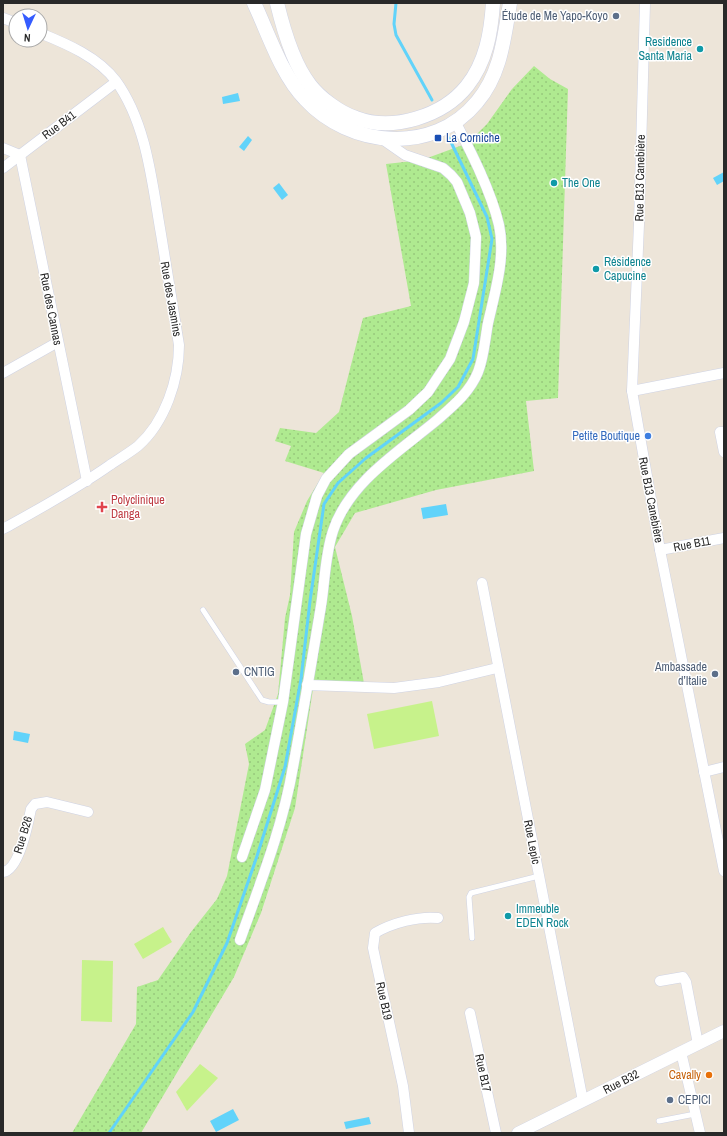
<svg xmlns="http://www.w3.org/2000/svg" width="727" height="1136" font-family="'Archivo Narrow',sans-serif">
  <defs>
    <pattern id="grass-dots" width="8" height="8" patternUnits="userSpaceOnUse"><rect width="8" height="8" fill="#afea90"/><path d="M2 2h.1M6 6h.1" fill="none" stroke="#97c97c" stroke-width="1.8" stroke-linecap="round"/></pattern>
  </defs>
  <rect width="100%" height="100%" fill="#ede5d9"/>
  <polygon fill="url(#grass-dots)" points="534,66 550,79 568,89 558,398 526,401 534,471 436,490 355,513 335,547 352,616 365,689 313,689 295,808 261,913 234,977 141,1133 72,1133 136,1024 137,987 158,980 191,932 217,899 227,876 249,764 245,744 265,730 278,694 285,618 290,595 294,532 307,501 324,473 285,461 291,446 275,441 280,428 316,433 339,412 363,318 411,306 386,164 422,160 468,143 487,124 512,89"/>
  <g fill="#c7f28b">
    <polygon points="432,701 439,736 374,749 367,714"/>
    <polygon points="163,927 172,942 143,959 134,944"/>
    <polygon points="82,960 113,961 112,1022 81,1021"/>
    <polygon points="200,1064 218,1078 187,1111 176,1092"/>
  </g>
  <g fill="#61d3fa">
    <polygon points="238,93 240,101 223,104 222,97"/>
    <polygon points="248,136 252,140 244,151 239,147"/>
    <polygon points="724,172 724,181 717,185 713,178"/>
    <polygon points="279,183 288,195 282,200 273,188"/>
    <polygon points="446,504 448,515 423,519 421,508"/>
    <polygon points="14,731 30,734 28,743 13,740"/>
    <polygon points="233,1109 239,1120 216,1132 210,1121"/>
    <polygon points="369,1117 371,1124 346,1129 344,1122"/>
  </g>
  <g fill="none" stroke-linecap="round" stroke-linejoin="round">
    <g stroke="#61d3fa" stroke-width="3">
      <polyline points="396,3 394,24 396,35 432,100"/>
      <polyline points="109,1133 193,1012 227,943 257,856 285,767 301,679 310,601 324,504 338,483 366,458 441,403 458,387 473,359 492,239 487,217 449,138"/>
    </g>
    <defs>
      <g id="service">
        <polyline points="203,610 262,700 269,702 283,702"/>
        <polyline points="472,938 469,897 471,893 539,876"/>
        <polyline points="659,1121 695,1114"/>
      </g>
      <g id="minor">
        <polyline points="645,3 639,224 632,391 660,550 724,871"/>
        <polyline points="3,18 16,23"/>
        <polyline points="3,148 20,155 87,481"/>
        <polyline points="3,168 116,82"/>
        <polyline points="3,373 58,342"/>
        <polyline points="632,391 724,373"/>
        <polyline points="724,432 720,432 724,452"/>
        <path d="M3,529C39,509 76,489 110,465C119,459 129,453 138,446C165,422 179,380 179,345C173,308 167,271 161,234C152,183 147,124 116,81C98,57 67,44 40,33"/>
        <polyline points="660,550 724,538"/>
        <polyline points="482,583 583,1101"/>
        <polyline points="307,685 394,688 439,682 497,668"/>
        <polyline points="704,772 724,767"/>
        <polyline points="242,857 265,790 283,702 306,534 317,496 326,479 349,454 409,410 428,392 450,359 464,322 474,283 476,237 470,213 457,182 451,175 443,168 405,155 382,139"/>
        <path d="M3,872C19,870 28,824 31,809L35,804L47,802L88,812"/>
        <path d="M240,940C260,884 283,826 293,767C303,714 312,660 321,606C325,581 325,555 333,531C349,482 400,451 437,420C453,406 470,392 478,372C484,357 485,339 488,323C495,292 506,257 499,225C491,191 471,152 455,121"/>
        <polyline points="660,981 683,977 686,982 698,1044"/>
        <polyline points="470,1013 496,1133"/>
        <polyline points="681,1052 700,1133"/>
        <path d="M409,1133L403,1086L373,948L375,933C392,923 418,916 438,918"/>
      </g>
      <polyline id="tertiary" points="518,1133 724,1031"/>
      <g id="secondary">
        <path d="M254,3C269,35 281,74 305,99C349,147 433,156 477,102C501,74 504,38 510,3"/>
        <path d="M277,3C283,28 294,65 310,85C320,98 340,113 356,118C393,132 443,116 467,86C486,62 491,33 493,3"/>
      </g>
    </defs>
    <use href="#service" stroke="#cfd3e4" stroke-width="6"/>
    <use href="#minor" stroke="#cfd3e4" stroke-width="11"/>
    <use href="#tertiary" stroke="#cfd3e4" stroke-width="13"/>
    <use href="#secondary" stroke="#cfd3e4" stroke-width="15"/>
    <use href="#service" stroke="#fff" stroke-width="5"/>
    <use href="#minor" stroke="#fff" stroke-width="10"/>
    <use href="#tertiary" stroke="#fff" stroke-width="12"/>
    <use href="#secondary" stroke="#fff" stroke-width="14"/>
  </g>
  <g fill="#5c6f8a" stroke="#fff" stroke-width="1.5">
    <circle cx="616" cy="16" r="4"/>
    <circle cx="236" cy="672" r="4"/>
    <circle cx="715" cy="674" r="4"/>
    <circle cx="670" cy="1100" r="4"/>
  </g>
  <g fill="#0f9aa8" stroke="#fff" stroke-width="1.5">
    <circle cx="700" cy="49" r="4"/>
    <circle cx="554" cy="183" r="4"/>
    <circle cx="596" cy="269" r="4"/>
    <circle cx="508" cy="916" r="4"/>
  </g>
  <rect fill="#1a4fb4" stroke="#fff" stroke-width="1.5" x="434" y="134" width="8" height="8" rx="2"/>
  <circle fill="#3f7fe0" stroke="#fff" stroke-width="1.5" cx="648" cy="436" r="4"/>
  <path fill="#e0444e" stroke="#fff" stroke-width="1.5" d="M100 501h4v4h4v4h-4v4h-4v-4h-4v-4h4z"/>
  <circle fill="#e8710a" stroke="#fff" stroke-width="1.5" cx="709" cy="1075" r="4"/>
  <g text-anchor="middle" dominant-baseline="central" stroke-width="3" stroke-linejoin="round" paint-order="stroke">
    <g font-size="12" fill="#4e5e75" stroke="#fff" text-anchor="end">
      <text x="608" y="16">Étude de Me Yapo-Koyo</text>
      <text x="707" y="667">Ambassade<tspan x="707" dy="14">d’Italie</tspan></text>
      <text x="244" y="672" text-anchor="start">CNTIG</text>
      <text x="678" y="1100" text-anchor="start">CEPICI</text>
    </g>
    <g font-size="12" fill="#0d838f" stroke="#fff" text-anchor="start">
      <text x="692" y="42" text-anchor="end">Residence<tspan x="692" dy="14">Santa Maria</tspan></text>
      <text x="562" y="183">The One</text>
      <text x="604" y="262">Résidence<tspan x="604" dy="14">Capucine</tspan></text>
      <text x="516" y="909">Immeuble<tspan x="516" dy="14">EDEN Rock</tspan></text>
    </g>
    <g font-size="12" fill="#292929" stroke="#fff">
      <text transform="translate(59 125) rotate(-37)">Rue B41</text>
      <text transform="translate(640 178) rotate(-89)">Rue B13 Canebière</text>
      <text transform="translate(171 299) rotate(80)">Rue des Jasmins</text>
      <text transform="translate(51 309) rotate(79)">Rue des Cannas</text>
      <text transform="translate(651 500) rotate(79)">Rue B13 Canebière</text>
      <text transform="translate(692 544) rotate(-11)">Rue B11</text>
      <text transform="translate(23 835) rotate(-73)">Rue B26</text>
      <text transform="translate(532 842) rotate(79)">Rue Lepic</text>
      <text transform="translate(384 1001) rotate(78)">Rue B19</text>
      <text transform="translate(483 1073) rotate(78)">Rue B17</text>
      <text transform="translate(621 1082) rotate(-27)">Rue B32</text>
    </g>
    <g font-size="12" fill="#164399" stroke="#fff" text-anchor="start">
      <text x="446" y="138">La Corniche</text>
    </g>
    <g font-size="12" fill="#366cbe" stroke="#fff" text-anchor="end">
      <text x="640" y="436">Petite Boutique</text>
    </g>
    <g font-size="12" fill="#be3a42" stroke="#fff" text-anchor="start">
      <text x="111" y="500">Polyclinique<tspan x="111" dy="14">Danga</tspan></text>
    </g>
    <g font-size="12" fill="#c56008" stroke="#fff" text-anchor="end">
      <text x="701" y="1075">Cavally</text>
    </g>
  </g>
  <rect width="727" height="1136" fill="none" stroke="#292929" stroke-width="8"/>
  <g transform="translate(28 28) rotate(184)"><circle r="19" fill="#ffffff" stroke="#a9a9a9"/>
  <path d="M0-3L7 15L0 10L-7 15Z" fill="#355cff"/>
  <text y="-6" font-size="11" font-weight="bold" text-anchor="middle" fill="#292929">N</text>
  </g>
</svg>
